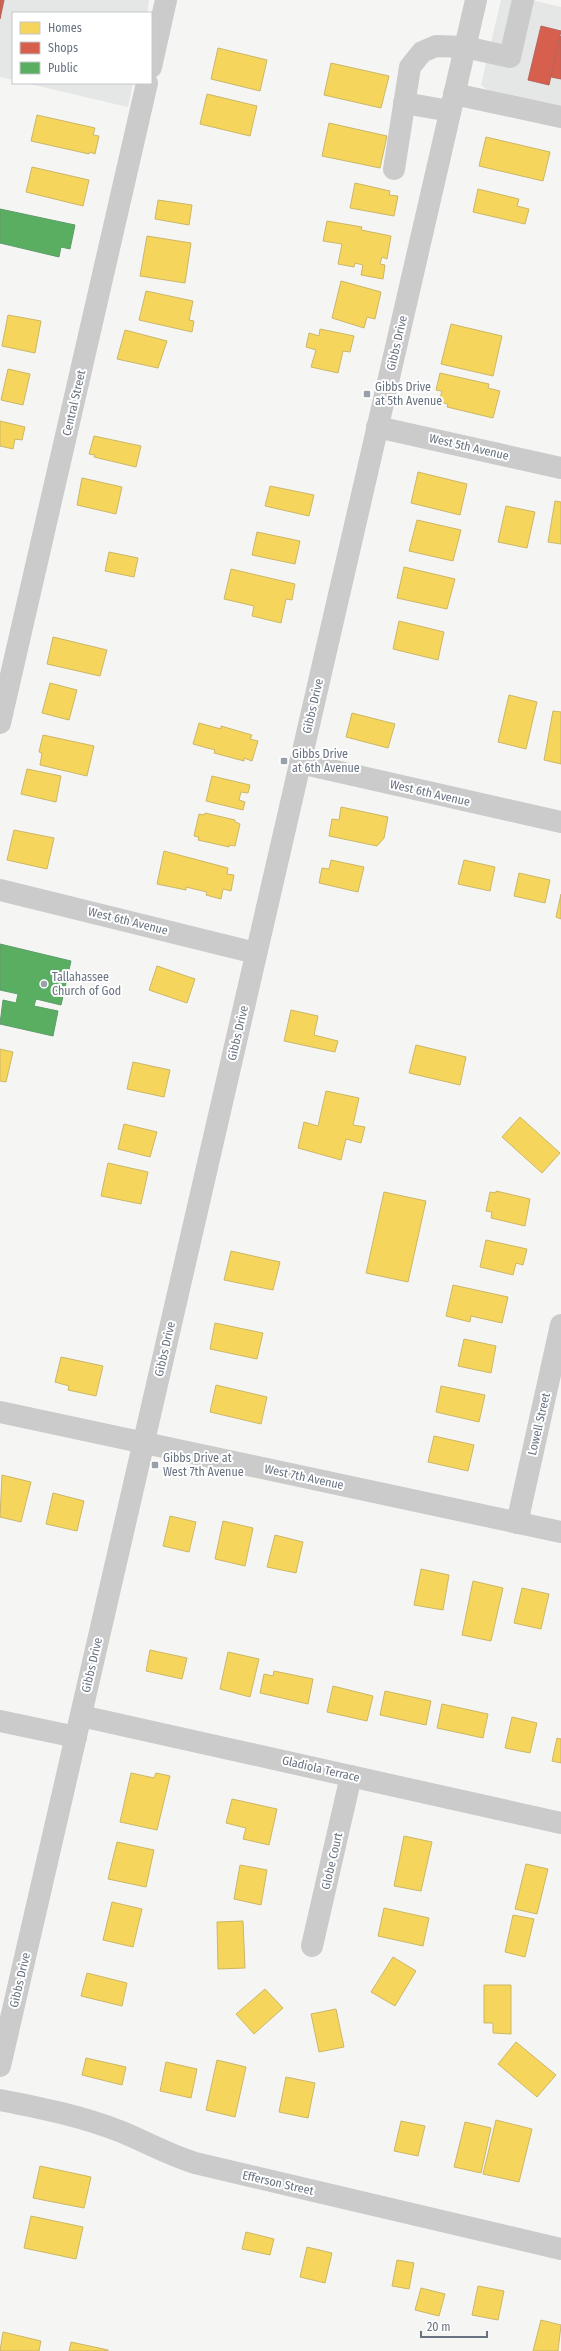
<svg xmlns="http://www.w3.org/2000/svg" width="561" height="2351" font-family="'Fira Sans Condensed',sans-serif">
  <rect width="100%" height="100%" fill="#f5f5f4"/>
  <g fill="#e5e6e6">
    <polygon points="0,0 149,0 147,13 13,13 13,80 0,77"/>
    <polygon points="501,0 532,0 561,7 561,107 489,91 481,85"/>
    <polygon points="25,83 133,83 128,107"/>
  </g>
  <g fill="#f6d55c" stroke="#cbb767">
    <polygon points="218,48 267,60 260,91 211,79"/>
    <polygon points="331,63 389,76 381,108 324,95"/>
    <polygon points="207,94 257,106 250,136 200,124"/>
    <polygon points="37,115 95,128 93,135 99,136 95,154 90,152 89,154 31,141"/>
    <polygon points="329,123 387,136 380,168 322,156"/>
    <polygon points="486,137 550,152 543,181 479,166"/>
    <polygon points="32,167 89,180 83,206 26,192"/>
    <polygon points="355,183 390,191 389,195 398,196 394,216 350,208"/>
    <polygon points="478,189 519,199 517,206 529,209 525,224 473,212"/>
    <polygon points="158,200 192,205 189,225 155,219"/>
    <polygon points="327,221 362,227 361,230 391,236 387,259 382,257 380,264 385,265 383,279 361,275 363,265 355,263 354,267 338,264 342,244 323,241"/>
    <polygon points="147,236 191,243 185,283 140,276"/>
    <polygon points="341,281 381,292 375,319 367,317 364,328 332,318"/>
    <polygon points="146,291 193,301 189,320 194,321 192,332 139,320"/>
    <polygon points="8,315 41,321 35,353 2,346"/>
    <polygon points="451,324 502,336 493,376 441,364"/>
    <polygon points="320,329 354,336 350,352 343,351 338,373 311,367 316,350 306,347 309,333 319,336"/>
    <polygon points="125,330 167,341 158,368 117,359"/>
    <polygon points="8,369 30,374 23,405 1,400"/>
    <polygon points="440,373 489,384 488,388 500,391 493,418 447,407 448,404 439,402 442,391 436,390"/>
    <polygon points="0,421 25,427 22,440 15,439 13,449 0,446"/>
    <polygon points="94,436 141,446 136,467 94,457 95,455 89,454"/>
    <polygon points="418,472 467,484 460,515 411,503"/>
    <polygon points="82,478 122,487 116,514 77,505"/>
    <polygon points="270,486 314,495 309,516 265,506"/>
    <polygon points="555,501 561,502 561,544 548,542"/>
    <polygon points="506,506 535,512 527,548 498,542"/>
    <polygon points="417,520 461,530 453,561 409,551"/>
    <polygon points="257,532 300,541 295,564 252,555"/>
    <polygon points="109,552 138,558 134,577 105,571"/>
    <polygon points="404,567 455,579 447,609 397,598"/>
    <polygon points="231,569 295,584 292,600 286,599 281,623 252,616 254,606 224,599"/>
    <polygon points="399,621 444,632 438,660 393,649"/>
    <polygon points="53,637 107,650 100,676 47,664"/>
    <polygon points="50,683 77,690 69,720 42,713"/>
    <polygon points="509,695 537,702 526,749 498,742"/>
    <polygon points="553,711 561,712 561,764 544,760"/>
    <polygon points="352,713 395,724 388,748 346,737"/>
    <polygon points="199,723 221,729 221,726 252,735 250,739 258,741 252,761 244,758 244,761 214,753 215,750 193,744"/>
    <polygon points="43,735 94,746 87,776 40,765 42,753 39,752"/>
    <polygon points="27,769 61,776 56,802 21,794"/>
    <polygon points="212,776 250,785 248,793 241,792 239,800 245,802 243,810 206,801"/>
    <polygon points="341,807 388,817 384,838 377,846 329,836 332,819 339,820"/>
    <polygon points="205,813 235,820 235,822 240,824 235,846 229,845 229,847 198,840 199,837 194,836 199,814 204,815"/>
    <polygon points="14,830 54,838 47,869 7,860"/>
    <polygon points="164,851 228,868 227,874 234,875 231,891 223,889 221,899 206,895 207,892 186,887 186,890 157,884"/>
    <polygon points="331,860 364,867 358,892 319,883 322,868 329,869"/>
    <polygon points="464,860 495,867 490,891 458,884"/>
    <polygon points="519,873 550,880 545,903 514,896"/>
    <polygon points="561,894 561,919 556,917"/>
    <polygon points="157,966 195,979 187,1003 149,990"/>
    <polygon points="291,1010 318,1016 314,1035 338,1041 335,1052 284,1041"/>
    <polygon points="416,1045 466,1057 460,1085 409,1073"/>
    <polygon points="0,1049 13,1052 6,1082 0,1081"/>
    <polygon points="133,1062 170,1070 164,1097 127,1089"/>
    <polygon points="326,1091 359,1098 353,1125 365,1127 361,1143 346,1139 341,1160 298,1148 304,1122 318,1126"/>
    <polygon points="520,1117 560,1153 542,1173 502,1137"/>
    <polygon points="124,1124 157,1132 150,1157 118,1149"/>
    <polygon points="108,1163 148,1172 141,1204 101,1196"/>
    <polygon points="496,1191 530,1199 525,1226 491,1218 492,1212 486,1211 490,1192 496,1193"/>
    <polygon points="384,1192 426,1201 408,1282 366,1273"/>
    <polygon points="486,1240 527,1249 523,1265 516,1263 513,1275 480,1267"/>
    <polygon points="231,1251 280,1262 273,1290 224,1280"/>
    <polygon points="453,1285 508,1297 502,1323 471,1316 470,1322 446,1316"/>
    <polygon points="215,1323 263,1333 257,1359 210,1349"/>
    <polygon points="464,1339 496,1346 491,1373 458,1366"/>
    <polygon points="61,1357 103,1366 96,1396 68,1390 69,1386 55,1382"/>
    <polygon points="216,1385 267,1397 261,1424 210,1412"/>
    <polygon points="441,1386 485,1395 479,1422 436,1412"/>
    <polygon points="434,1436 474,1445 468,1471 428,1462"/>
    <polygon points="2,1475 31,1482 21,1522 0,1517"/>
    <polygon points="53,1493 84,1501 77,1531 46,1524"/>
    <polygon points="170,1516 196,1522 189,1552 163,1546"/>
    <polygon points="223,1521 253,1528 245,1566 215,1559"/>
    <polygon points="275,1535 303,1542 296,1573 267,1567"/>
    <polygon points="421,1569 449,1575 443,1610 414,1605"/>
    <polygon points="473,1581 503,1588 491,1641 462,1635"/>
    <polygon points="522,1588 549,1594 541,1629 514,1623"/>
    <polygon points="150,1650 187,1658 182,1679 146,1671"/>
    <polygon points="228,1652 259,1659 250,1697 220,1689"/>
    <polygon points="274,1671 313,1679 308,1704 260,1693 264,1674 273,1676"/>
    <polygon points="333,1686 373,1696 367,1721 327,1712"/>
    <polygon points="385,1691 431,1701 426,1725 380,1715"/>
    <polygon points="442,1704 488,1714 483,1738 437,1728"/>
    <polygon points="512,1717 537,1723 530,1753 505,1748"/>
    <polygon points="557,1738 561,1739 561,1763 552,1761"/>
    <polygon points="131,1773 154,1778 156,1773 170,1776 157,1830 120,1822"/>
    <polygon points="232,1799 277,1809 269,1845 243,1839 246,1828 226,1823"/>
    <polygon points="404,1836 432,1842 421,1891 394,1886"/>
    <polygon points="117,1842 154,1850 146,1887 108,1879"/>
    <polygon points="526,1864 548,1869 537,1914 515,1909"/>
    <polygon points="240,1865 267,1870 261,1905 234,1899"/>
    <polygon points="112,1902 142,1909 133,1947 103,1940"/>
    <polygon points="384,1908 429,1918 423,1946 378,1936"/>
    <polygon points="513,1915 534,1919 525,1957 505,1952"/>
    <polygon points="243,1921 245,1968 218,1969 217,1922"/>
    <polygon points="393,1957 416,1971 395,2006 371,1992"/>
    <polygon points="87,1973 127,1983 122,2006 81,1996"/>
    <polygon points="484,1985 511,1985 511,2034 493,2033 493,2023 484,2023"/>
    <polygon points="265,1989 283,2008 254,2034 236,2014"/>
    <polygon points="336,2009 344,2047 319,2052 311,2014"/>
    <polygon points="516,2042 556,2075 537,2097 498,2064"/>
    <polygon points="86,2058 126,2067 122,2085 82,2075"/>
    <polygon points="217,2060 246,2067 235,2117 206,2110"/>
    <polygon points="166,2062 197,2069 191,2098 160,2091"/>
    <polygon points="286,2077 315,2083 308,2118 279,2112"/>
    <polygon points="496,2120 532,2129 519,2182 483,2174"/>
    <polygon points="401,2121 425,2126 418,2156 394,2151"/>
    <polygon points="465,2122 491,2128 481,2173 454,2167"/>
    <polygon points="40,2166 91,2177 84,2208 33,2198"/>
    <polygon points="31,2216 83,2227 76,2259 24,2248"/>
    <polygon points="246,2232 274,2239 270,2255 242,2249"/>
    <polygon points="307,2247 332,2253 325,2283 300,2277"/>
    <polygon points="397,2260 414,2263 409,2289 392,2286"/>
    <polygon points="478,2286 504,2291 498,2320 472,2315"/>
    <polygon points="421,2288 445,2294 439,2316 415,2310"/>
    <polygon points="541,2320 561,2325 558,2351 533,2351"/>
    <polygon points="3,2332 41,2341 39,2351 0,2351"/>
    <polygon points="71,2342 108,2350 108,2351 69,2351"/>
  </g>
  <g fill="#d6604d" stroke="#b5655c">
    <polygon points="0,0 4,0 0,19"/>
    <polygon points="541,26 561,31 549,85 528,80"/>
    <polygon points="560,36 561,37 561,79 551,77"/>
  </g>
  <g fill="#5aae61" stroke="#5e9c6a">
    <polygon points="0,209 75,225 70,249 61,247 59,257 0,243"/>
    <polygon points="0,944 71,961 61,1005 36,999 34,1006 58,1011 53,1036 0,1024 3,1000 16,1003 18,994 0,990"/>
  </g>
  <g fill="none" stroke-linecap="round" stroke-linejoin="round">
    <g stroke="#cbcbcc" stroke-width="22">
      <polyline points="151,67 166,0"/>
      <polyline points="454,94 561,117"/>
      <polyline points="404,103 450,111"/>
      <polyline points="394,169 410,67 422,52 436,46 465,47 510,57 523,0"/>
      <polyline points="377,427 561,468"/>
      <polyline points="0,723 147,83"/>
      <polyline points="300,763 561,822"/>
      <polyline points="0,890 256,953"/>
      <polyline points="0,1412 561,1532"/>
      <polyline points="517,1523 561,1325"/>
      <polyline points="81,1716 561,1823"/>
      <polyline points="0,1721 76,1737"/>
      <polyline points="312,1946 351,1776"/>
      <polyline points="0,2066 476,0"/>
      <path d="M0,2100C41,2108 82,2116 122,2132C146,2142 169,2155 195,2163L561,2249"/>
    </g>
  </g>
  <g fill="#99a0a9" stroke="#fff" stroke-width="1.5">
    <rect x="363" y="390" width="8" height="8" rx="2"/>
    <rect x="280" y="757" width="8" height="8" rx="2"/>
    <circle cx="44" cy="984" r="4"/>
    <rect x="151" y="1461" width="8" height="8" rx="2"/>
  </g>
  <g text-anchor="middle" dominant-baseline="central" stroke-width="4" stroke-linejoin="round" paint-order="stroke">
    <g font-size="12" fill="#687280" stroke="#fff">
      <text transform="translate(397 343) rotate(-77)">Gibbs Drive</text>
      <text transform="translate(74 403) rotate(-77)">Central Street</text>
      <text transform="translate(469 447) rotate(13)">West 5th Avenue</text>
      <text transform="translate(313 706) rotate(-77)">Gibbs Drive</text>
      <text transform="translate(430 793) rotate(13)">West 6th Avenue</text>
      <text transform="translate(128 921) rotate(14)">West 6th Avenue</text>
      <text transform="translate(238 1033) rotate(-77)">Gibbs Drive</text>
      <text transform="translate(165 1349) rotate(-77)">Gibbs Drive</text>
      <text transform="translate(539 1424) rotate(-77)">Lowell Street</text>
      <text transform="translate(304 1477) rotate(12)">West 7th Avenue</text>
      <text transform="translate(92 1665) rotate(-77)">Gibbs Drive</text>
      <text transform="translate(321 1769) rotate(13)">Gladiola Terrace</text>
      <text transform="translate(332 1861) rotate(-77)">Globe Court</text>
      <text transform="translate(20 1980) rotate(-77)">Gibbs Drive</text>
      <text transform="translate(278 2183) rotate(13)">Efferson Street</text>
    </g>
    <g font-size="12" fill="#687280" stroke="#fff" text-anchor="start">
      <text x="375" y="387">Gibbs Drive<tspan x="375" dy="14">at 5th Avenue</tspan></text>
      <text x="292" y="754">Gibbs Drive<tspan x="292" dy="14">at 6th Avenue</tspan></text>
      <text x="52" y="977">Tallahassee<tspan x="52" dy="14">Church of God</tspan></text>
      <text x="163" y="1458">Gibbs Drive at<tspan x="163" dy="14">West 7th Avenue</tspan></text>
    </g>
  </g>
  <rect x="12" y="12" width="140" height="72" fill="#ffffff" stroke="#c3c7cc"/>
  <rect x="20" y="22" width="20" height="12" fill="#f6d55c" stroke="#c3c7cc"/>
  <text x="48" y="32" font-size="12" fill="#687280">Homes</text>
  <rect x="20" y="42" width="20" height="12" fill="#d6604d" stroke="#c3c7cc"/>
  <text x="48" y="52" font-size="12" fill="#687280">Shops</text>
  <rect x="20" y="62" width="20" height="12" fill="#5aae61" stroke="#c3c7cc"/>
  <text x="48" y="72" font-size="12" fill="#687280">Public</text>
  <path d="M421 2331v6h66v-6" fill="none" stroke="#687280" stroke-width="2"/>
  <text x="427" y="2331" font-size="12" fill="#687280" stroke="#ffffff" stroke-width="3" paint-order="stroke">20 m</text>
</svg>
